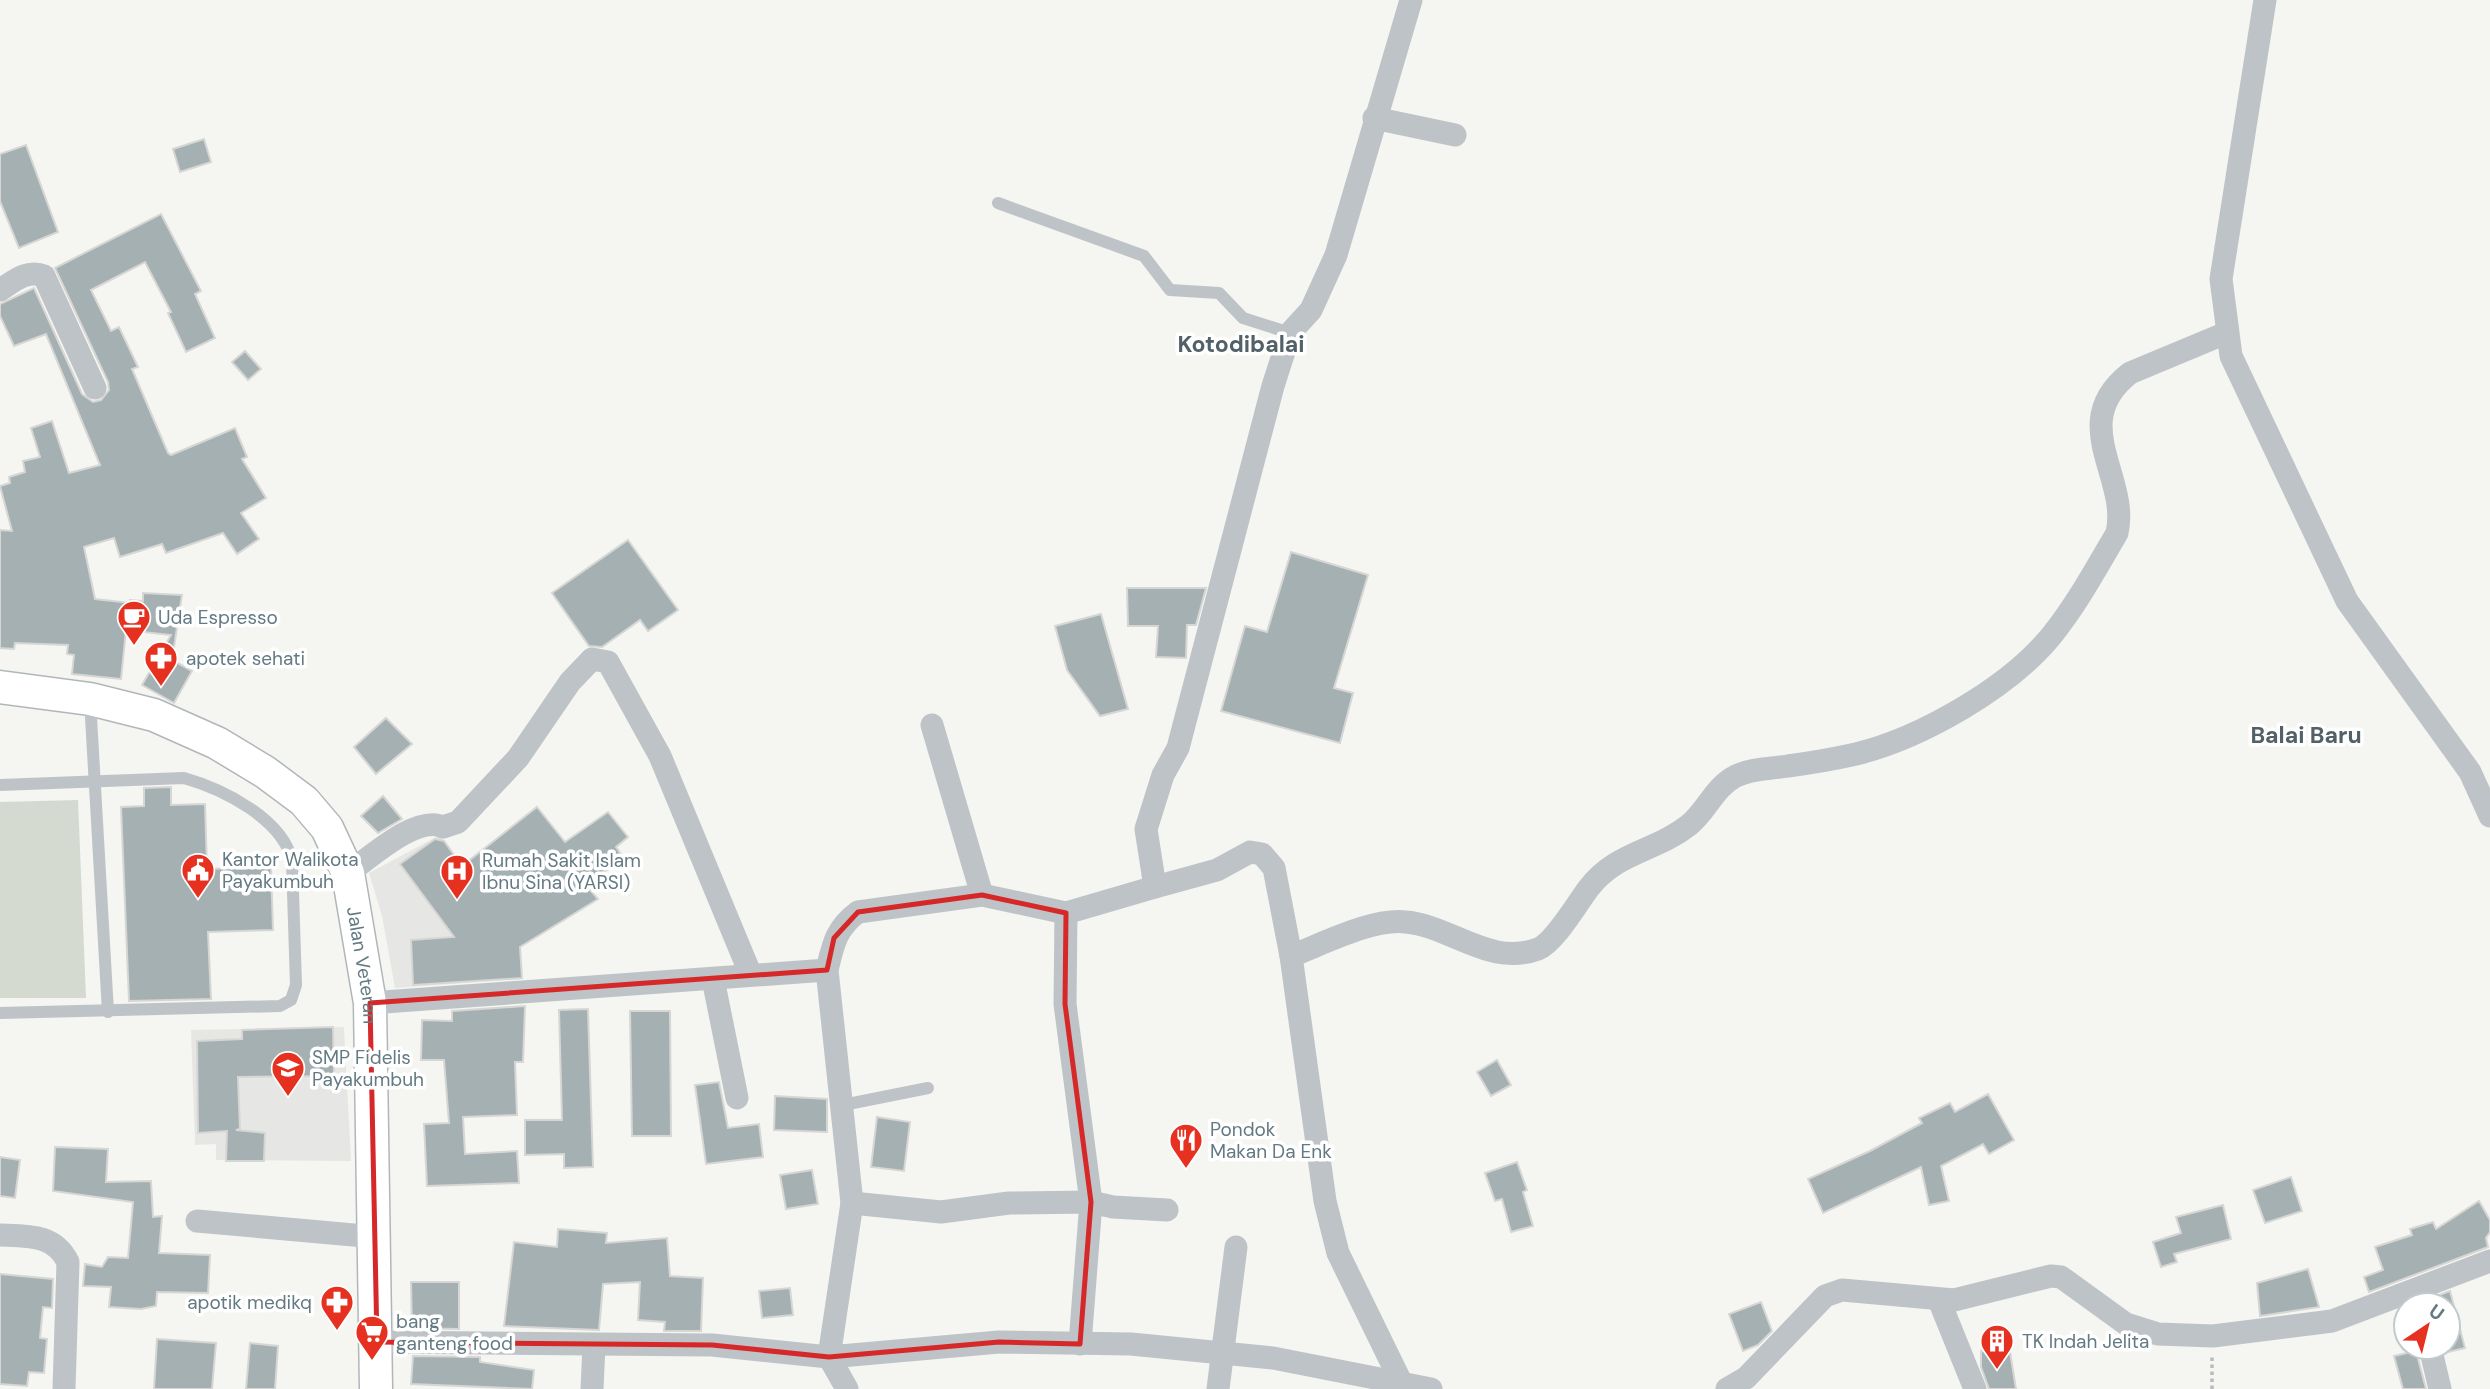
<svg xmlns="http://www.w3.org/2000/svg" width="2490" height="1389" font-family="'DM Sans',sans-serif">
  <rect width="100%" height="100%" fill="#f5f5f1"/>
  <g fill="#e6e6e5">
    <polygon points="537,807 565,842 608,812 628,837 616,847 625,860 585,884 598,899 520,947 522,979 395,988 382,916 369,873 440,835 462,865"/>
    <polygon points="344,1027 351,1161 216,1160 216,1144 195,1145 191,1030"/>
  </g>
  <polygon fill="#d5dad0" points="78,800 86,998 0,998 0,802"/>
  <g fill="#a5b0b3" stroke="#d6d6d4" stroke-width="2">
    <polygon points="204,139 211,162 180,172 173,149"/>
    <polygon points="26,145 58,232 19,248 0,201 0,154"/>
    <polygon points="161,214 201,291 195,294 215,338 186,352 168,313 171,312 145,262 91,290 111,331 119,327 138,367 132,369 168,453 171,455 235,428 247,457 242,459 266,498 241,513 259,539 237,554 223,533 166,553 162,544 120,557 114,538 84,547 95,599 130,603 130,600 143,601 143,593 182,595 172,660 192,671 174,703 142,685 171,635 126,630 121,679 72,674 74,655 67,654 68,645 15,643 14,649 0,648 0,530 12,531 0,486 10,483 9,477 25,472 23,461 40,457 31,428 52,421 69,473 100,465 46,334 14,346 0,316 0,304 34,288 82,394 93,402 101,400 109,390 108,382 55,268"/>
    <polygon points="245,351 261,369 248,380 232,362"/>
    <polygon points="628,540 678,610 648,631 640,620 602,647 589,646 552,593"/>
    <polygon points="1291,552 1368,575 1334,688 1353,693 1340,743 1221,711 1245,626 1267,632"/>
    <polygon points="1127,588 1206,588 1196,625 1187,625 1186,658 1156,657 1158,626 1128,626"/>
    <polygon points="1101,614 1128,709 1100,716 1067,670 1055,626"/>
    <polygon points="386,718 412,744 376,774 354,747"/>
    <polygon points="171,787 171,805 205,804 207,869 271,867 273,930 208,932 211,999 129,1001 121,807 144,806 144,788"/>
    <polygon points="383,796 402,819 378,833 361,816"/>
    <polygon points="537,807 565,842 608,812 628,837 616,847 625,860 584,883 598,899 520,947 522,978 413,985 411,940 454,937 400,864 435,839 444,841 462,866"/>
    <polygon points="525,1006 523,1062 515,1062 517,1115 463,1117 465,1154 517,1151 519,1183 427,1186 424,1124 449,1123 444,1060 421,1060 422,1020 452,1021 452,1011"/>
    <polygon points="588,1009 593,1167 564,1168 564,1154 525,1155 525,1120 562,1120 559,1010"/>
    <polygon points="630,1011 670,1011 671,1136 632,1136"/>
    <polygon points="333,1027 334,1076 238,1077 240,1129 236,1130 265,1133 264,1161 226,1161 227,1131 198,1133 197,1041 242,1039 242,1030"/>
    <polygon points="1497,1060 1511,1085 1491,1096 1477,1072"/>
    <polygon points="719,1082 728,1128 759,1124 763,1157 706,1164 695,1085"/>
    <polygon points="1988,1094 2014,1140 1989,1154 1983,1144 1941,1166 1949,1201 1929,1205 1921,1167 1823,1213 1808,1179 1870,1151 1922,1123 1919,1118 1950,1103 1955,1112"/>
    <polygon points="775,1096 827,1099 827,1132 774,1130"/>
    <polygon points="877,1117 910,1122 904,1171 871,1167"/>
    <polygon points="55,1147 108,1149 106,1182 151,1181 153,1217 162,1216 159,1253 210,1255 208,1293 157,1292 156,1306 141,1309 109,1307 111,1287 83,1286 85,1264 102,1267 108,1257 128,1258 133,1202 53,1191"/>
    <polygon points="0,1157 20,1160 15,1198 0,1196"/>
    <polygon points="1517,1162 1527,1190 1523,1192 1533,1226 1511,1232 1502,1199 1495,1201 1485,1173"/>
    <polygon points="812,1170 818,1204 786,1209 780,1175"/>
    <polygon points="2291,1177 2302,1211 2265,1223 2253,1190"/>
    <polygon points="2479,1201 2490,1220 2490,1232 2486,1238 2488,1247 2369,1292 2364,1277 2383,1270 2375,1247 2412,1235 2410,1229 2433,1222 2436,1229"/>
    <polygon points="2223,1205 2231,1239 2174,1254 2177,1262 2161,1267 2153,1242 2181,1233 2176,1217"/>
    <polygon points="558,1229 607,1233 606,1243 667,1238 670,1276 703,1278 701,1331 664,1331 665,1322 638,1320 640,1282 603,1284 599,1330 504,1326 514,1242 557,1247"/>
    <polygon points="2308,1269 2319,1307 2260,1316 2257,1283"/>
    <polygon points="0,1274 53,1279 52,1308 43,1307 40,1338 47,1339 44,1373 29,1372 27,1386 0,1384"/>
    <polygon points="411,1282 459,1282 459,1329 412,1328"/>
    <polygon points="790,1288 793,1315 762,1318 759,1291"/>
    <polygon points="2450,1291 2465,1348 2448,1352 2448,1305 2427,1305 2426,1300"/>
    <polygon points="1761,1302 1772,1331 1758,1345 1743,1351 1729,1314"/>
    <polygon points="157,1339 216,1343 212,1389 154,1389"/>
    <polygon points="250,1343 278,1346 275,1389 246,1389"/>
    <polygon points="1981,1351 2010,1352 2016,1389 1989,1389 1981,1367"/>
    <polygon points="2416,1351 2426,1389 2403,1389 2394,1356"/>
    <polygon points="413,1356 480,1357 480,1362 534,1370 532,1389 411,1384"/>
  </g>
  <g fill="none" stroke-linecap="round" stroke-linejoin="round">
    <defs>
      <g id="secondary">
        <path id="s1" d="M0,687L90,699L154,715L217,743L265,772L304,801L327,828L348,873L370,1003L376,1389"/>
      </g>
    </defs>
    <use href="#secondary" stroke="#b0b7ba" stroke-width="35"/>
    <polyline stroke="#b7bcbd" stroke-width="3.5" stroke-dasharray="3.5 3.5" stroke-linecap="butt" points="2212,1389 2212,1356"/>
    <g stroke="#bdc3c6" stroke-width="12">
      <polyline points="998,203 1144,256 1170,290 1219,293 1243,318 1290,333"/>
      <polyline points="90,700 108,1012"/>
      <path d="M0,785L184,778C223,789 283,819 292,861L296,985L291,1000L280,1006L0,1013"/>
      <polyline points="843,1105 928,1088"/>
    </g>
    <g stroke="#bdc3c6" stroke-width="23">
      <polyline points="2265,0 2221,279 2231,356 2347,601 2470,772 2490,816"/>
      <polyline points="1374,118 1455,135"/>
      <path d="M0,290C14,281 27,269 44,276L95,388"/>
      <polyline points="932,725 982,895"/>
      <path d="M348,873C370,858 417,814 443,827L458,822L518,758L570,682L592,659L608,662L660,756L750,973"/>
      <polyline points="1155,887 1217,870 1250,852 1262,854 1274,868 1291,956 1325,1201 1338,1253 1402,1384"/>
      <polyline points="1066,913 1065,1004 1091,1202 1080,1344"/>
      <path d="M1291,956C1323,944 1372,918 1406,922C1451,926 1490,967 1538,949C1554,943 1577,904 1588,889C1617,851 1655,852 1689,825C1707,811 1714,787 1736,776C1753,768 1771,769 1788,766C1810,763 1834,759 1856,754C1921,738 2009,688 2052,635C2077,604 2097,567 2117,533C2130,477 2066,423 2130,373L2226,333"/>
      <polyline points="713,979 737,1098"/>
      <polyline points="370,1003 827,970"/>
      <polyline points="852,1203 941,1212 1009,1203 1091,1202 1113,1207 1167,1210"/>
      <polyline points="197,1221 376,1237"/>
      <path d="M0,1235C28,1236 54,1234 68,1262L64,1389"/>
      <polyline points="1939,1300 1975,1389"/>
      <polyline points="377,1342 712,1345 829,1357 999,1342 1131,1344 1273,1358 1431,1389"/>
      <polyline points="2430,1347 2440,1389"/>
      <polyline points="592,1389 594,1345"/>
      <path d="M847,1389L829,1357L852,1203L827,970C833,945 836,928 858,912L982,895L1066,913L1155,887L1146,829L1163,775L1178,748L1273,386L1290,333L1311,310L1336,255L1411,0"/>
      <polyline points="1218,1389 1236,1247"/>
      <polyline points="1727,1389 1746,1378 1825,1296 1842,1290 1954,1300 2051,1276 2061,1277 2126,1324 2158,1334 2213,1336 2332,1321 2490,1261"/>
    </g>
    <use href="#secondary" stroke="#fff" stroke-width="32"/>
  </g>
  <path fill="none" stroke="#d62828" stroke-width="5" stroke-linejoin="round" d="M982,895L1066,913L1065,1004L1091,1202L1080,1344L999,1342L829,1357L712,1345L377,1342L370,1003L827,970L834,938L858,912Z"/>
  <defs>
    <symbol id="cafe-pin" viewBox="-11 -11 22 30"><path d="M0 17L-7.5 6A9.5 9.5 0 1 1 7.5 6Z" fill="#e63020" stroke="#fff"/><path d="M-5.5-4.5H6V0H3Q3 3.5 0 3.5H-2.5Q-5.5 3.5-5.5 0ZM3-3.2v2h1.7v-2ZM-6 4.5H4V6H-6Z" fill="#fff"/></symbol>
    <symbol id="pharmacy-pin" viewBox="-11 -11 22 30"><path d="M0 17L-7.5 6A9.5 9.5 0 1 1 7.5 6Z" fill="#e63020" stroke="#fff"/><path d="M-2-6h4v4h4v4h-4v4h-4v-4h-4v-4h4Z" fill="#fff"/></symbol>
    <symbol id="civic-pin" viewBox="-11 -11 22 30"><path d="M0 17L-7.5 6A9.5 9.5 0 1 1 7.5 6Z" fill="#e63020" stroke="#fff"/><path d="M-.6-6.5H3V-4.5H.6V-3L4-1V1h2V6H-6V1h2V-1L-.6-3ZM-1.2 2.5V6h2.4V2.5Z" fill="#fff"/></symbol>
    <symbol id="hospital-pin" viewBox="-11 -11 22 30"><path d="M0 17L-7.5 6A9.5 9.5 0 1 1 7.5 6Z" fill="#e63020" stroke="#fff"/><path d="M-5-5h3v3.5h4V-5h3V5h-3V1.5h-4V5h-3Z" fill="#fff"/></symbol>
    <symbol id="school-pin" viewBox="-11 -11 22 30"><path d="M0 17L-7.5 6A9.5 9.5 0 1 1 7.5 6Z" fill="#e63020" stroke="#fff"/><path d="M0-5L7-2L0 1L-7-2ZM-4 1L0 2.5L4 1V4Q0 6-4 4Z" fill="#fff"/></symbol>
    <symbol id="restaurant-pin" viewBox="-11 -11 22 30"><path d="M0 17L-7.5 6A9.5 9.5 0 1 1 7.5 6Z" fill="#e63020" stroke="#fff"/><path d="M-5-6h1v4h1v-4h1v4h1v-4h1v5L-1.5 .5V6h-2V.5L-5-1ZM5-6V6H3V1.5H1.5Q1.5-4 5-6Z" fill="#fff"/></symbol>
    <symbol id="supermarket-pin" viewBox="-11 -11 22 30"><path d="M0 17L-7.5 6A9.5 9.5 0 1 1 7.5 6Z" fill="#e63020" stroke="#fff"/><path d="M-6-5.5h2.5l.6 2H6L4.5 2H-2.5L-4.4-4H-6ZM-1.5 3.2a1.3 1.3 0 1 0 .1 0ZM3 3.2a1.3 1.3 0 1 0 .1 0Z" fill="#fff"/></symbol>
    <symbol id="building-pin" viewBox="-11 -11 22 30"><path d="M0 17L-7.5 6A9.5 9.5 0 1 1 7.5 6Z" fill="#e63020" stroke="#fff"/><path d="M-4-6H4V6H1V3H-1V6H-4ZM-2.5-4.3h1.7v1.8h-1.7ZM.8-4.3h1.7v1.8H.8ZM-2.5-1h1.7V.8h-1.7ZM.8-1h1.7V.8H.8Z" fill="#fff"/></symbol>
  </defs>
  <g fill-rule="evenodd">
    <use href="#cafe-pin" x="115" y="598" width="38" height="52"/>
    <use href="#pharmacy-pin" x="142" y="639" width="38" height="52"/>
    <use href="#civic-pin" x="179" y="851" width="38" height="52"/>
    <use href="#hospital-pin" x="438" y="852" width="38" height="52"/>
    <use href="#school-pin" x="269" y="1049" width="38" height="52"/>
    <use href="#restaurant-pin" x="1167" y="1121" width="38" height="52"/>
    <use href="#pharmacy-pin" x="318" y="1283" width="38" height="52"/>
    <use href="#supermarket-pin" x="353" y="1313" width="38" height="52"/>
    <use href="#building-pin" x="1978" y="1322" width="38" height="52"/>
  </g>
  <g text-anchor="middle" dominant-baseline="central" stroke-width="7" stroke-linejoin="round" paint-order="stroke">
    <g font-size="19" fill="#637a83" stroke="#fff" text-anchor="start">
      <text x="158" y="617">Uda Espresso</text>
      <text x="186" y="658">apotek sehati</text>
      <text x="222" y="859">Kantor Walikota<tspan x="222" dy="22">Payakumbuh</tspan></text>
      <text x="482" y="860">Rumah Sakit Islam<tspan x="482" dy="22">Ibnu Sina (YARSI)</tspan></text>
      <text x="312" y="1057">SMP Fidelis<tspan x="312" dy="22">Payakumbuh</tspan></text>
      <text x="1210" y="1129">Pondok<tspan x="1210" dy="22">Makan Da Enk</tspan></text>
      <text x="312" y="1302" text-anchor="end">apotik medikq</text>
      <text x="396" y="1321">bang<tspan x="396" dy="22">ganteng food</tspan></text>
      <text x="2022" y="1341">TK Indah Jelita</text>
    </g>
    <g font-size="19" fill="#637a83" stroke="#fff">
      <text stroke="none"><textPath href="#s1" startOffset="509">Jalan Veteran</textPath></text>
    </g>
    <g font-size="23" font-weight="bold" fill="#526168" stroke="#fff">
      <text x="1241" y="344">Kotodibalai</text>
      <text x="2306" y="735">Balai Baru</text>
    </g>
  </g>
  <g transform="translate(2427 1326) rotate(35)"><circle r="33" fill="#ffffff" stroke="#c1cacd" stroke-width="2"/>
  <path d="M0-5L12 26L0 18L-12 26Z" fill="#e63020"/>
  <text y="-10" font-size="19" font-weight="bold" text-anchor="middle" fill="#637a83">U</text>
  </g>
</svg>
